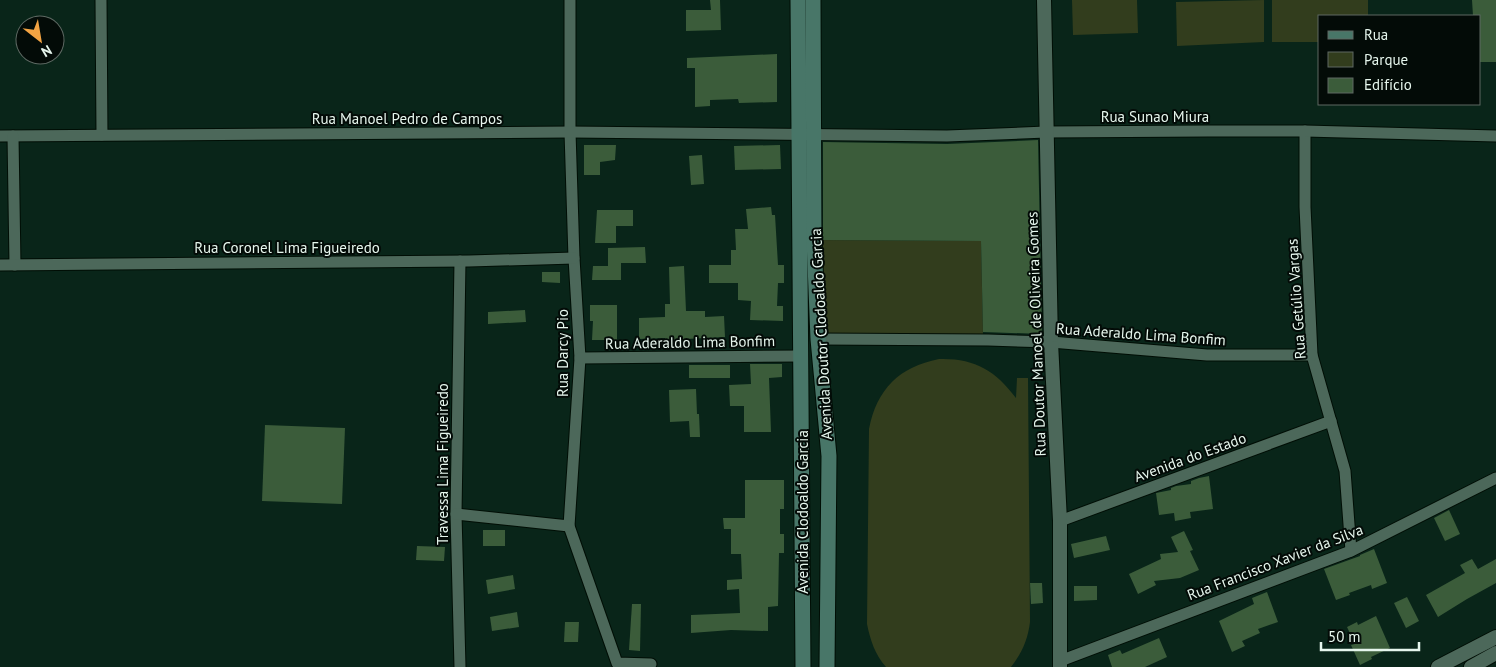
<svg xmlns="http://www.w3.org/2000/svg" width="1496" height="667" font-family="'PT Sans',sans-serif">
  <rect width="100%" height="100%" fill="#092519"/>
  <g fill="#323d1d">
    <polygon points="1072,0 1137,0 1138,33 1073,35"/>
    <polygon points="1264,0 1264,42 1177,46 1176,2"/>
    <polygon points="1272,0 1368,0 1368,16 1320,16 1320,42 1272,42"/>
    <polygon points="818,240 981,241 983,334 835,336 823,334"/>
    <path d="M939,359C974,358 995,370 1016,398L1017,378H1028L1030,622C1028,639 1022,653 1011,667H886C875,655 870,639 867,624L869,429C877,389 899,367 939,359Z"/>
  </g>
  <g fill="#3b5c3a">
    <polygon points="710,0 720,0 721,30 686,31 686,10 711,10"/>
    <polygon points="1472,0 1496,0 1496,62 1480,62 1480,16 1473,16"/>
    <polygon points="777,54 777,102 739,103 738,99 710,100 710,106 695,107 695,68 687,68 687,58"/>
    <polygon points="1038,140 1042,334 983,332 981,241 823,240 823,142 947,144"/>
    <polygon points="584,145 616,145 615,160 600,162 600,175 584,175"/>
    <polygon points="780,145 781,169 735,170 734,146"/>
    <polygon points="702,155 704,184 691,185 689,156"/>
    <polygon points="771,207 772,215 775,215 778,265 784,265 784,283 778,283 777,306 783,306 783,321 750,320 751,301 738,300 738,283 709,283 709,265 731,265 731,250 736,250 735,229 748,229 746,209"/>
    <polygon points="597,210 633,210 633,226 616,226 616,243 595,243"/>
    <polygon points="645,247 646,263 621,263 621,280 592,280 593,266 608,266 608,248"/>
    <polygon points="684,266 686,311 705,311 705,317 724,316 725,337 686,339 686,341 665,341 665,338 639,339 639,318 665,317 665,304 670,304 669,267"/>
    <polygon points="542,272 560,272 560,283 542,282"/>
    <polygon points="590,305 617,305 617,340 592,340 593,321 590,321"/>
    <polygon points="525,310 526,322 488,324 488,312"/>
    <polygon points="750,364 782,364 782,377 769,378 771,432 744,432 744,406 730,406 729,385 751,384"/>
    <rect x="689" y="365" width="41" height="13"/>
    <polygon points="696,389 697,414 699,414 700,437 690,437 689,421 670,422 669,390"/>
    <polygon points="265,425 345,428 342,504 262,501"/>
    <polygon points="1209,476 1213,509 1190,512 1191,518 1175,521 1174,513 1159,515 1156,493 1171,490 1171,488 1176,486 1191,484 1191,481 1199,478"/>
    <polygon points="745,480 784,480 784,509 780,509 780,534 784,534 784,553 779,553 778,606 768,607 768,631 731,630 691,633 691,615 740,613 739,589 727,590 727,580 742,579 741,554 731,554 731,529 724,529 723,518 745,518"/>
    <polygon points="1449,510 1460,534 1445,541 1434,518"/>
    <rect x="483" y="530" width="22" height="16"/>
    <polygon points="1184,531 1193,550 1190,551 1199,570 1180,578 1154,581 1156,585 1138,594 1129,574 1161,559 1160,554 1178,552 1171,537"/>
    <polygon points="1106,536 1110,550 1074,558 1071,544"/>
    <polygon points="417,546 445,547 444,561 416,560"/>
    <polygon points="1374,549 1387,583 1372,589 1371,585 1349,593 1350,595 1336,600 1324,569 1360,556 1360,555"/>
    <polygon points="1472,559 1478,569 1496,559 1496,583 1467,599 1438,617 1426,595 1465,573 1460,565"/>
    <polygon points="513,575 515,589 488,594 486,580"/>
    <polygon points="1030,583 1042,583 1043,603 1031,604"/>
    <polygon points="1074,586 1097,586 1097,600 1074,601"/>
    <polygon points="1267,592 1278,622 1258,629 1260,633 1242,641 1245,646 1232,652 1219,621 1254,604 1252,598"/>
    <polygon points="1407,597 1419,621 1406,628 1394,603"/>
    <polygon points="632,604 641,604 640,651 629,650"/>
    <polygon points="517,612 519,627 492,631 490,617"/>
    <polygon points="1376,616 1390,648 1371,657 1372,659 1360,665 1351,645 1355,644 1347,627 1357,622 1358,625"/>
    <polygon points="565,622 579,622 578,642 564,642"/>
    <polygon points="1159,638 1167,657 1145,667 1112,667 1108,655 1120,650 1122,654"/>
  </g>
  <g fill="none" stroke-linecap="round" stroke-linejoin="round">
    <defs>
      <g id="minor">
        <polyline points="101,0 102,135"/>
        <polyline points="570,0 570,132 574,258 580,358 569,526 617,663 651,664"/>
        <polyline points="1305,131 1305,207 1312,355 1345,471 1351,551"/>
        <polyline points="0,136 570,132 947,136 1046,132 1208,131 1305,131 1496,136"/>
        <polyline points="13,136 15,265"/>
        <polyline points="460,261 456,514 460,667"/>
        <polyline points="0,265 469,261 574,258"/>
        <polyline points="818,339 988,340 1051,342 1207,355 1312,355"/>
        <polyline points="580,358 801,356"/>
        <polyline points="456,514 569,526"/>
        <polyline points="1060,521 1331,421"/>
        <polyline points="1060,661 1351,551 1496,478"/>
      </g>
      <g id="tertiary">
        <polyline points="1044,0 1051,342 1060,521 1060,667"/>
        <polyline points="1438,667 1496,637"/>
        <polyline points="1471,667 1496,653"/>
      </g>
      <g id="secondary">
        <polyline points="798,0 803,667"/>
        <polyline points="813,0 814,239 818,339 829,456 827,667"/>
      </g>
    </defs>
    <use href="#minor" stroke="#000e05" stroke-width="13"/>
    <use href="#tertiary" stroke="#000e05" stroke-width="16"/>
    <use href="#secondary" stroke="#000e05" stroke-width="17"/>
    <use href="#minor" stroke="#4c685a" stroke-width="11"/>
    <use href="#tertiary" stroke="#4c685a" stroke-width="14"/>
    <use href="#secondary" stroke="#487668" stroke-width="15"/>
  </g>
  <g text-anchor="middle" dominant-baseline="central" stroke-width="4" stroke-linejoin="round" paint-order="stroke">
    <g font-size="15" fill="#e6f6ed" stroke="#030b07">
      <text x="1155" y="116">Rua Sunao Miura</text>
      <text x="407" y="118">Rua Manoel Pedro de Campos</text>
      <text x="287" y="247">Rua Coronel Lima Figueiredo</text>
      <text transform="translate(1296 299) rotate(-94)">Rua Getúlio Vargas</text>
      <text transform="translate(821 334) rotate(-93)">Avenida Doutor Clodoaldo Garcia</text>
      <text transform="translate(1036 334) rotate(-92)">Rua Doutor Manoel de Oliveira Gomes</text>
      <text transform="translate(1141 334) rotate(4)">Rua Aderaldo Lima Bonfim</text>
      <text transform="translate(690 342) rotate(-1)">Rua Aderaldo Lima Bonfim</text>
      <text transform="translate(562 353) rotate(-90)">Rua Darcy Pio</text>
      <text transform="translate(1190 457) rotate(-20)">Avenida do Estado</text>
      <text transform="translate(442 464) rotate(-90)">Travessa Lima Figueiredo</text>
      <text transform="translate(802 512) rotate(-90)">Avenida Clodoaldo Garcia</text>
      <text transform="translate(1275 562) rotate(-21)">Rua Francisco Xavier da Silva</text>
    </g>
  </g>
  <rect x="1318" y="15" width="162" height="90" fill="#030b07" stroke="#5e6963"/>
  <rect x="1328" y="31" width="25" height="8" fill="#487668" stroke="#5e6963"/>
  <text x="1364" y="40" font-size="15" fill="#e6f6ed">Rua</text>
  <rect x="1328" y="52" width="25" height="15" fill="#323d1d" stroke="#5e6963"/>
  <text x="1364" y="65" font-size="15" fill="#e6f6ed">Parque</text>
  <rect x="1328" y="78" width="25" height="15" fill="#3b5c3a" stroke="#5e6963"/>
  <text x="1364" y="90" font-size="15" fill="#e6f6ed">Edifício</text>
  <g transform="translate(40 40) rotate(149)"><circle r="24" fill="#030b07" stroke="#5e6963"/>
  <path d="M0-4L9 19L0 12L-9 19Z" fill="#f3a443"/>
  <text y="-8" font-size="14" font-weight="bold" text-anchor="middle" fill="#e6f6ed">N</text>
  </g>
  <path d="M1321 642v8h98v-8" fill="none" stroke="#e6f6ed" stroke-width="2.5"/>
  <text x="1328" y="642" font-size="15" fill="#e6f6ed" stroke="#030b07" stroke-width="4" paint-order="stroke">50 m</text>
</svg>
